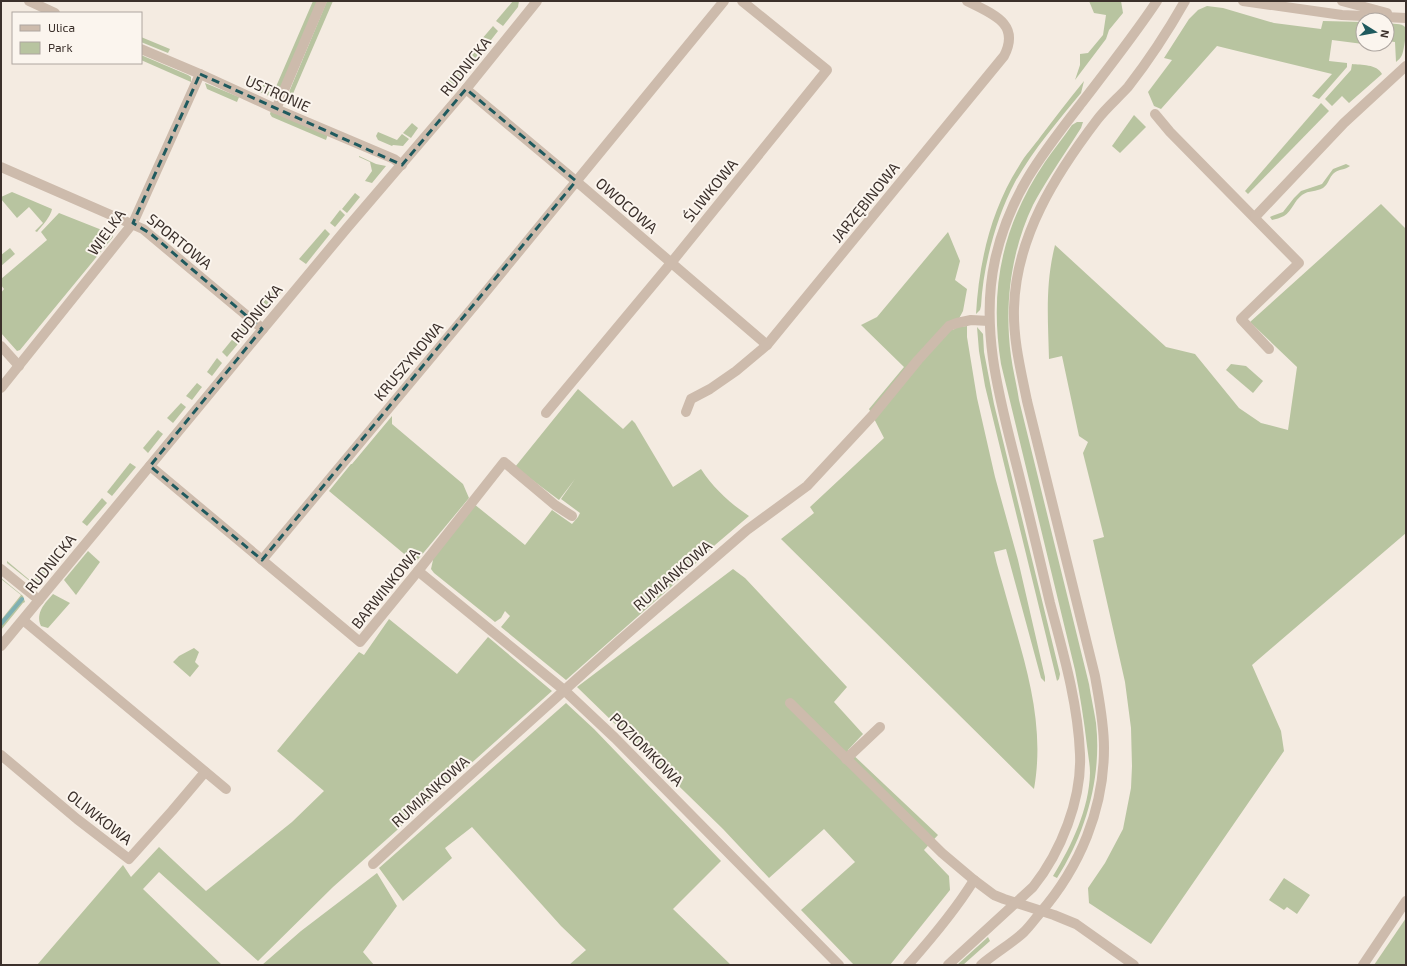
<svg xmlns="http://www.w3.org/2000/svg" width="1407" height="966" font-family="'Exo 2',sans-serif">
  <rect width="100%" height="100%" fill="#f4ebe1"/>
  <g fill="#b8c4a0">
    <polygon points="313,1 318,1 279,93 249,81 250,78 275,89"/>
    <polygon points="327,1 333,1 292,96 310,104 309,106 287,97"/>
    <polygon points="513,1 519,1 518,7 503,26 496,21"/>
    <polygon points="1089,1 1121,1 1123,13 1109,30 1106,39 1075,80 1080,65 1080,54 1088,53 1103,35 1106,15 1094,13"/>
    <polygon points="1207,6 1223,8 1274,23 1321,29 1323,21 1363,22 1363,44 1332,40 1329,61 1347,63 1347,67 1319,99 1312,96 1332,74 1217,46 1161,109 1154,106 1148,92 1172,60 1164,58 1189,19 1198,10"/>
    <path d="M1387,23C1392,24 1402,23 1405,27C1407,30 1404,51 1402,55C1401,58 1398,60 1396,62L1395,42L1387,41Z"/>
    <polygon points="493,26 498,31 484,49 480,45 483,42 481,40"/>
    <polygon points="141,37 170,49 168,53 141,42"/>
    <polygon points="476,46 482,51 473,62 466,58"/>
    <polygon points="141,55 188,75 191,77 191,82 141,60"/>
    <path d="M1352,64C1361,65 1377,64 1382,74L1349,103L1342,96L1332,106L1325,99L1351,70Z"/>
    <polygon points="460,65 466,70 449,91 443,86"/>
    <path d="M1084,81L1081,93C1058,121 1033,150 1015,182C996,218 983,266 981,306L980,310L976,314C979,262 991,210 1019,166C1025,155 1034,146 1041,136C1055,118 1069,99 1084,81Z"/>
    <polygon points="205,83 239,97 237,102 207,89"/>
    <polygon points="249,83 277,95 274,98 247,87"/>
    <polygon points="1321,103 1329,111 1248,194 1245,191"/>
    <polygon points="271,110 328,134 326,140 272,117 270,114"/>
    <polygon points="1134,115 1146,127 1120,153 1112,146"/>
    <path d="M1077,122H1083L1081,128C1071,144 1060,160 1050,176C1044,186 1038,195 1033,205C1011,251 1004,305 1011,356C1013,371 1017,386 1019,400L1089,684C1091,697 1094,710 1096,723C1102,777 1086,833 1057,878L1053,876C1072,845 1089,809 1090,773C1090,764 1088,755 1087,746C1084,720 1080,695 1075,670L1001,364C989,288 1002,226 1045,162C1054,149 1063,138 1072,125Z"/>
    <polygon points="412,123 418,128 411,138 403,133"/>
    <polygon points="378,132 397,140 402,134 409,139 403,146 393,145 392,146 378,140 376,136"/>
    <polygon points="359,156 376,164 386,166 372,183 365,181 372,171 370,162 359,157"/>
    <path d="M1346,164L1350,166C1345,170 1339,169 1334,173C1329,177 1329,184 1323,188C1316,192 1309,190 1302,195C1294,201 1292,211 1284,216C1280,218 1276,219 1272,220L1270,217L1272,216L1283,212L1294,198L1301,191L1322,184L1333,169Z"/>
    <path d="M12,192L52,209C51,216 42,226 37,232L35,231L43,223L29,207L17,218L1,199V197Z"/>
    <polygon points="355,193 360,197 347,213 342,209"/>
    <path d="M1381,204L1406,229V533L1252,665L1281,731L1284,751L1151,944L1089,903L1088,888L1105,863L1123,829L1131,788L1132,766L1131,728L1125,682L1093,540L1104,537L1083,453L1088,442L1079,436L1062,356L1049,359C1048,319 1045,285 1055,245L1166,347L1195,354L1239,408L1261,423L1288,430L1297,367L1250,322Z"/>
    <polygon points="340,210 345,215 335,227 330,223"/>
    <polygon points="59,213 112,234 113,237 20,350 17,351 1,333 1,293 4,289 1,285 1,279 47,240 41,232"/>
    <polygon points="325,229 330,234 306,264 299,259"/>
    <path d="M948,232L960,261L955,280L967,289L963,311L953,330L957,327L967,326V337L977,398L995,477L1018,560L1045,677V682L1041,678L1006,549L994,552C997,566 1002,581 1006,596C1024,660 1046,721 1034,789L781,539L814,513L810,507L884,438L869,409L904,367L861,325L877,317Z"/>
    <polygon points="10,248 15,254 1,266 1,255"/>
    <polygon points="276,286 282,291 265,312 262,315 256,312"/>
    <polygon points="244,325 247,326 248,332 227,357 222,352"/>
    <polygon points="977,327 983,334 984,352 994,404 1060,674 1059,679 1057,681 985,386 979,351"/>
    <polygon points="217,358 222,363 212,376 207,372"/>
    <polygon points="1231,364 1246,366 1263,381 1253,393 1226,370"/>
    <polygon points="197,383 202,387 192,400 186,396"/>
    <path d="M578,389L623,429L632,420L635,423L673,487L701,469C714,489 730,503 749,516L715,545L671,587L566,680L501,627L510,616L505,611L501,618L495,622L434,573L431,569L433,560L431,558L474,504L525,545L552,510L572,524L578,517L580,513L561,499L575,479L559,500L515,467Z"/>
    <polygon points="181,403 186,407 173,423 167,418"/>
    <polygon points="392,416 392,424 463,484 469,498 415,563 329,491 351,464 352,464"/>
    <polygon points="158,430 163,434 148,453 143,448"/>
    <polygon points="130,463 136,467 112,496 107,492"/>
    <polygon points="102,498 107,503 87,526 82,522"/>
    <polygon points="88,551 100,562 76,595 64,580"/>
    <polygon points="49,560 55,565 38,586 36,586 7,563 7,561 32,582"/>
    <polygon points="733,569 745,578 847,687 834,702 863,734 848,750 938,835 924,850 949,876 950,890 890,965 854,965 801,910 855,862 824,829 769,878 723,829 577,687"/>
    <polygon points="1,578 23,596 25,602 23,603 1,630 1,620 21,595 1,579"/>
    <path d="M53,594L70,603L48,628L41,626C35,613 45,603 53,594Z"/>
    <path d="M389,619L457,674L488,637L552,691L429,801C422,803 416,808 414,815L333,887L258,961L159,872L143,889L222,965H37L123,865L131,877L159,847L206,891L292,822L324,791L277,751L359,652L364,655Z"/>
    <polygon points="194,648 199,652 195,662 199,666 190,677 173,662 179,656"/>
    <polygon points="566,703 594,729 721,861 673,909 731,965 569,965 586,950 561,926 472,827 445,848 452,858 403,901 379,868"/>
    <polygon points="377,873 397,906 363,952 374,965 262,965 301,931"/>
    <polygon points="1284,878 1310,895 1297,914 1287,907 1284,910 1269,900"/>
    <polygon points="1406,918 1406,965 1374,965"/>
    <polygon points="988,937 990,941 963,965 957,965"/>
  </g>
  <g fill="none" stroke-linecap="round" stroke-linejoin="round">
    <polyline stroke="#7fb0b2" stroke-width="4" points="1,624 22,599"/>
    <g stroke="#cdbbac" stroke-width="10">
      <polyline points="29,1 55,13"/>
      <polyline points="1243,1 1342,15 1406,18"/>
      <polyline points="1342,1 1387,13"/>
      <polyline points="141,49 200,74 276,109 394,159 402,165"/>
      <polyline points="466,89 583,187 767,345"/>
      <polyline points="276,109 322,1"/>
      <polyline points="1155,114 1170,132 1299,263 1241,319 1269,349"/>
      <polyline points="1,167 143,229 263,329"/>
      <polyline points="1255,217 1344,123 1406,66"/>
      <polyline points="1,346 19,366"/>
      <polyline points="1,388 133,223 200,74"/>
      <path d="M686,412L691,399L710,389L736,371L767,345L1004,56C1021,23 992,14 967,1"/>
      <polyline points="546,413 671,263 827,70 742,1"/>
      <polyline points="150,466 360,642 418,571 504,462 555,505 572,516"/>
      <polyline points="262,560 484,294 724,1"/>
      <polyline points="1,569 39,600"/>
      <polyline points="418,571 564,690 615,738 839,965"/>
      <polyline points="23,620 226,789"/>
      <polyline points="1,646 263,329 347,228 466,89 537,1"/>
      <polyline points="790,703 942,853 974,880 994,895 1004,899 1054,915 1076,924 1134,965"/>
      <polyline points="1,755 77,819 129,859 172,811 205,772"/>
      <polyline points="846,759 880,727"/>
      <polyline points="373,864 427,814 619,641 747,530 807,486 873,415 918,360 949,326 957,323 971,320 989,321"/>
      <path d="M908,965C932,938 955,911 974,880"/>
      <path d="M948,965L1033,887C1061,852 1082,799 1080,754C1078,703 1063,652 1050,603C1039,556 1028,510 1016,463C999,397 980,328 995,260C1009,196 1041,155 1080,105C1106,71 1133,37 1157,1"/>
      <path d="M981,965C995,953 1011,944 1024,932C1030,926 1035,919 1040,913C1080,867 1104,809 1104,748C1104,723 1099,699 1095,676L1027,401C1021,371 1013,340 1014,308C1016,237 1055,175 1097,120C1106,108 1118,98 1128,87C1149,60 1168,31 1185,1"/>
      <polyline points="1363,965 1406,901"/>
    </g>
  </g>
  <path fill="none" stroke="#1f5a5e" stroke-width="3" stroke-dasharray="8 5" stroke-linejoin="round" d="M200,74L402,165L466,89L576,181L262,560L150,466L262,329L151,234L133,223Z"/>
  <g text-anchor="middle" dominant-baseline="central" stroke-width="4" stroke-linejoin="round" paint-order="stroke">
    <g font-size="15" fill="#3b302b" stroke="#fbf5ee">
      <text transform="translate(465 66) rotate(-51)">RUDNICKA</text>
      <text transform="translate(278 93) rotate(24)">USTRONIE</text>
      <text transform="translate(710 190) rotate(-51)">ŚLIWKOWA</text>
      <text transform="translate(865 202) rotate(-51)">JARZĘBINOWA</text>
      <text transform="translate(627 205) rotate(41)">OWOCOWA</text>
      <text transform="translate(106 232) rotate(-54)">WIELKA</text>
      <text transform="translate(180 241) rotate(39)">SPORTOWA</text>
      <text transform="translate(256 313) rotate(-50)">RUDNICKA</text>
      <text transform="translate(408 361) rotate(-50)">KRUSZYNOWA</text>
      <text transform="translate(50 563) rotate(-51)">RUDNICKA</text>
      <text transform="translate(672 575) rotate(-41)">RUMIANKOWA</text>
      <text transform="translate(385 588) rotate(-51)">BARWINKOWA</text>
      <text transform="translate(647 749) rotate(45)">POZIOMKOWA</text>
      <text transform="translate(430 791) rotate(-42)">RUMIANKOWA</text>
      <text transform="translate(100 817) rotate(38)">OLIWKOWA</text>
    </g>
  </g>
  <rect width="1407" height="966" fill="none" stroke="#3b302b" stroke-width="4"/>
  <rect x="12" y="12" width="130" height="52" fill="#fbf5ee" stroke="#aea6a0"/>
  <rect x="20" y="25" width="20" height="6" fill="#cdbbac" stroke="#aea6a0"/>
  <text x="48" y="32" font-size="12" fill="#3b302b">Ulica</text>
  <rect x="20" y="42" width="20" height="12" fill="#b8c4a0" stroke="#aea6a0"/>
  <text x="48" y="52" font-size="12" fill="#3b302b">Park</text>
  <g transform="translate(1375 32) rotate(101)"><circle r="19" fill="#fbf5ee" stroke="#aea6a0"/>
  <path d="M0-3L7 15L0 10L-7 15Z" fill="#1f5a5e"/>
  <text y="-6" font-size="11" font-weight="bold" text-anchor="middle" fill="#3b302b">N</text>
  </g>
</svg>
